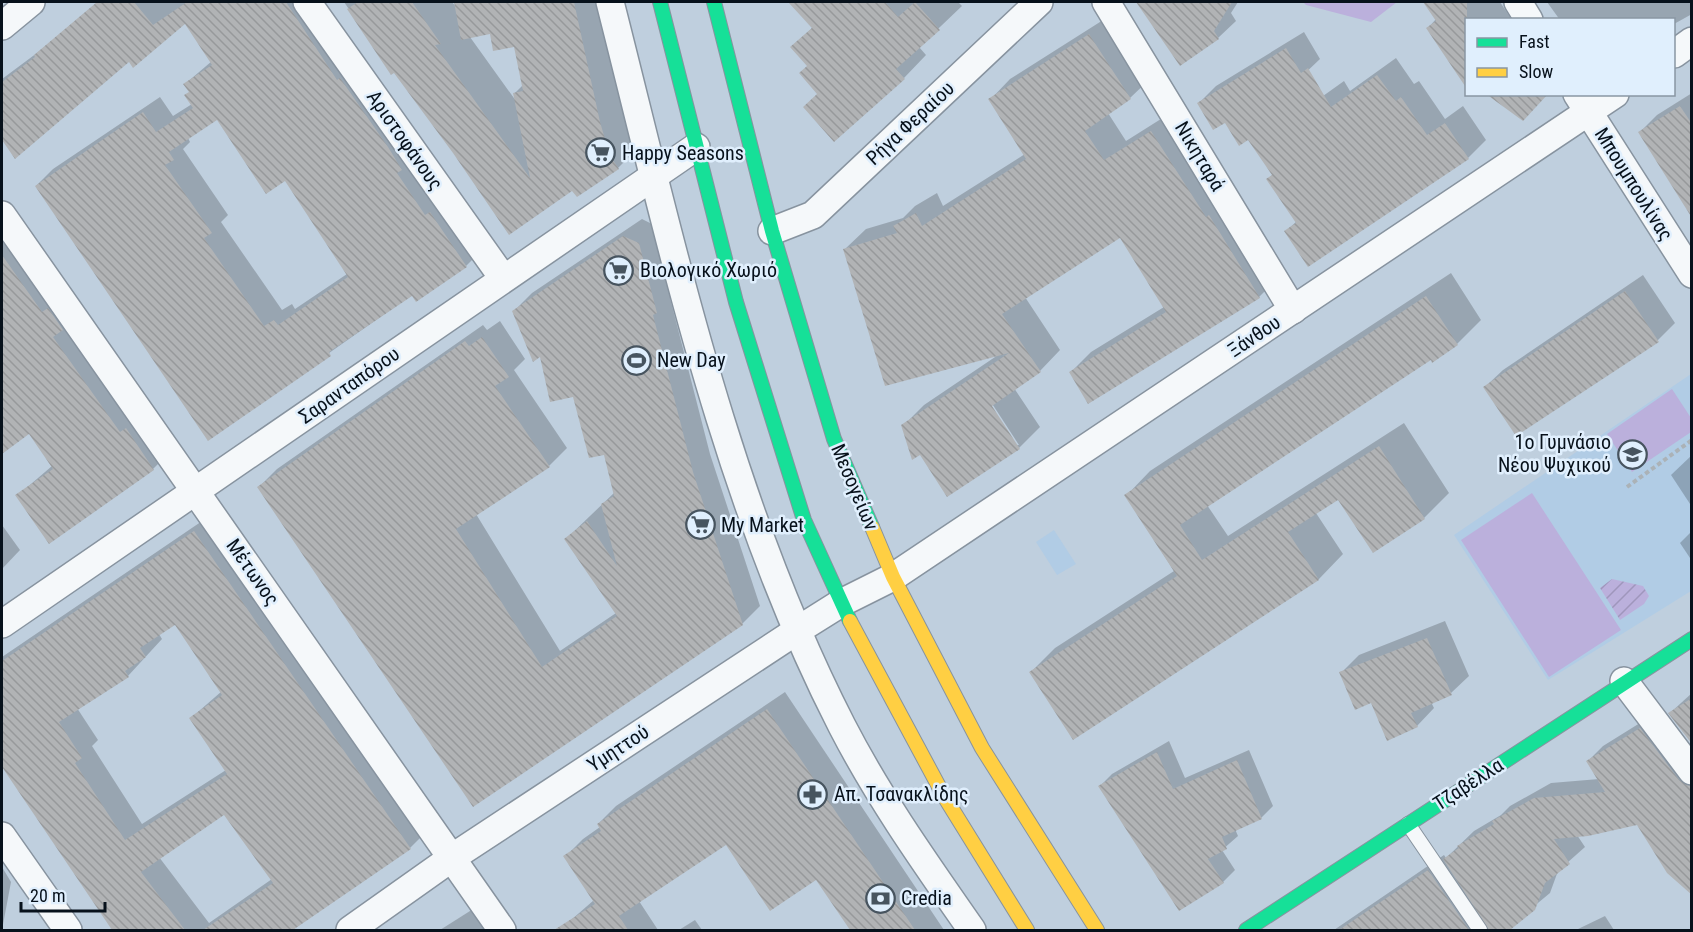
<svg xmlns="http://www.w3.org/2000/svg" width="1693" height="932" font-family="'Roboto Condensed',sans-serif">
  <defs>
    <pattern id="garden-furrows" width="10" height="10" patternUnits="userSpaceOnUse" patternTransform="scale(1.5)"><rect width="10" height="10" fill="#bbb0dc"/><path d="M-1 1l2-2M0 10L10 0M9 11l2-2" fill="none" stroke="#9f96bc"/></pattern>
    <pattern id="building-back-hatch" width="6" height="6" patternUnits="userSpaceOnUse" patternTransform="scale(1.5)"><rect width="6" height="6" fill="#b1b3b5"/><path d="M-1 5l2 2M0 0l6 6M5-1l2 2" fill="none" stroke="#97999b"/></pattern>
  </defs>
  <rect width="100%" height="100%" fill="#bfcfde"/>
  <g fill="#b1cce5">
    <polygon points="1691,374 1691,591 1548,680 1454,535"/>
    <polygon points="1054,530 1076,564 1057,575 1036,542"/>
  </g>
  <g fill="#bbb0dc">
    <polygon points="1303,2 1397,2 1371,22 1306,5"/>
    <polygon points="1672,389 1691,418 1691,432 1632,472 1607,434"/>
    <polygon points="1532,493 1621,630 1549,677 1461,540"/>
  </g>
  <polygon fill="url(#garden-furrows)" points="1612,579 1643,586 1649,596 1644,604 1620,620 1600,588"/>
  <g fill="#0003" fill-rule="evenodd">
    <path d="M98,2H314L483,249L466,266L417,300L413,294L268,396L36,186L53,169L160,97L173,116L192,104L190,92L185,84L212,61L186,22L129,60L15,157L2,138V79L41,50ZM217,118L286,179L347,274L295,309L292,304L282,310L221,222L228,215L183,149L190,142L188,138Z"/>
    <path d="M344,2H452L457,8L455,2H602L642,144L618,168L572,189L509,233L454,152L394,71L392,72ZM491,33L515,45L523,85L515,93L516,101L470,37Z"/>
    <polygon points="802,2 958,2 962,6 919,47 926,55 904,78 819,94 809,66 792,47 813,27 796,8"/>
    <polygon points="1152,2 1238,2 1231,13 1236,21 1218,38 1145,11"/>
    <polygon points="1425,2 1500,2 1512,20 1466,20 1428,28 1436,19"/>
    <polygon points="1547,2 1692,2 1692,14 1674,24 1674,20 1560,20"/>
    <path d="M1111,15L1151,78L1130,98L1108,113L1126,141L1172,112L1280,276L1259,297L1089,402L1071,372L1091,352L1164,307L1121,236L1025,297L1060,350L1040,371L1014,388L1040,427L1019,448L903,426L924,405L998,355L845,249L866,229L903,218L915,206L937,193L943,206L1025,154L990,100L1010,79ZM989,399L1019,445H1016L986,400Z"/>
    <polygon points="1304,32 1320,59 1299,79 1316,101 1344,81 1350,91 1396,58 1414,84 1419,81 1445,119 1463,106 1486,140 1468,158 1309,265 1286,231 1297,221 1268,179 1273,174 1249,138 1199,103 1216,86"/>
    <polygon points="1692,93 1692,206 1640,132 1657,115"/>
    <polygon points="2,216 170,452 153,469 50,542 17,496 52,466 29,432 5,450 2,445"/>
    <polygon points="642,219 656,226 674,294 670,298 710,454 760,606 742,624 473,805 259,487 277,469 483,325 487,330 500,321 525,359 514,370 567,448 549,466 476,514 560,651 616,613 566,539 615,492 605,453 574,395 540,355 514,311 532,293"/>
    <polygon points="1451,273 1481,320 1457,344 1431,358 1207,505 1228,536 1404,423 1449,493 1424,518 1339,498 1316,513 1343,554 1319,579 1073,738 1031,672 1055,648 1174,571 1126,496 1150,471"/>
    <polygon points="1643,275 1675,323 1658,340 1485,387 1503,370"/>
    <polygon points="1692,455 1692,507 1671,475"/>
    <path d="M211,515L427,831L410,848L290,930H113L2,764V657ZM175,623L222,691L191,718L226,770L142,824L92,746L98,740L77,708L128,676L162,639L159,634ZM225,813L272,879L209,923L159,857Z"/>
    <polygon points="2,525 20,550 2,569"/>
    <polygon points="1692,531 1692,561 1680,543"/>
    <polygon points="1445,621 1469,676 1451,693 1431,702 1434,708 1417,726 1371,701 1341,673 1359,655"/>
    <polygon points="785,692 944,930 851,930 816,878 727,843 639,901 658,930 565,930 563,927 594,900 565,857 583,839 600,827 598,824 616,806"/>
    <polygon points="1692,693 1692,741 1670,713"/>
    <polygon points="1656,713 1692,774 1692,893 1638,824 1577,835 1585,847 1558,871 1550,893 1505,930 1334,930 1444,855 1446,858 1474,831 1501,815 1510,806 1551,783 1599,779 1588,761 1603,746"/>
    <polygon points="1169,741 1185,778 1249,750 1273,806 1261,818 1235,829 1238,836 1222,850 1235,870 1223,882 1100,786 1112,774"/>
    <polygon points="2,867 11,882 2,930"/>
    <polygon points="481,904 498,930 440,930"/>
    <polygon points="1605,916 1614,930 1576,930"/>
    <polygon points="695,920 702,930 679,930"/>
  </g>
  <g fill="url(#building-back-hatch)" fill-rule="evenodd">
    <path d="M97,2H134L153,25L187,2H286L337,80L340,78L388,147L402,170L397,173L425,215L430,212L467,267L416,302L412,296L329,352L331,356L208,441L35,186L143,112L156,132L193,108L184,95L189,92L183,84L212,65L185,24L133,68L129,62L15,159L2,140V82L35,57L34,55ZM217,120L266,194L285,181L348,277L278,325L274,320L264,326L204,238L212,233L165,165L174,160L169,152Z"/>
    <polygon points="358,2 412,2 441,44 435,45 530,178 513,93 523,91 514,47 493,51 490,34 461,40 454,2 574,2 600,122 610,156 619,169 577,197 572,191 509,235 453,153 394,73 391,75 347,9"/>
    <polygon points="788,2 885,2 898,17 915,2 940,30 896,69 905,79 834,142 803,107 817,94 799,73 807,66 790,47 812,28"/>
    <polygon points="1136,2 1232,2 1214,31 1219,39 1180,66"/>
    <polygon points="1423,2 1467,2 1467,89 1426,28 1436,21"/>
    <polygon points="1089,34 1131,99 1085,131 1104,160 1151,131 1206,217 1209,215 1260,298 1088,404 1069,372 1166,312 1120,238 1002,314 1041,372 992,406 1020,449 947,497 920,455 912,460 901,425 1009,353 885,386 843,249 897,233 893,226 916,213 922,226 1026,159 988,99"/>
    <polygon points="1286,48 1301,73 1308,68 1331,107 1377,75 1396,101 1401,97 1427,135 1445,123 1469,159 1308,267 1284,231 1296,223 1266,179 1272,175 1248,140 1239,146 1225,123 1213,130 1197,103"/>
    <polygon points="1486,94 1548,94 1523,121"/>
    <polygon points="1680,106 1692,124 1692,218 1638,132"/>
    <polygon points="623,236 639,243 657,313 653,315 693,472 743,625 473,807 257,487 465,341 469,346 482,337 509,377 495,386 550,467 456,529 542,667 617,616 564,539 587,521 617,566 601,504 614,496 604,455 589,458 573,397 550,402 540,357 533,362 512,311"/>
    <polygon points="2,255 42,312 48,308 63,330 53,337 120,432 126,428 154,470 49,544 15,495 53,469 29,434 2,454"/>
    <polygon points="1625,291 1659,342 1516,436 1483,387"/>
    <polygon points="1426,296 1458,345 1432,363 1431,360 1180,525 1202,560 1379,446 1425,519 1373,553 1338,500 1288,532 1319,580 1073,740 1029,672 1177,576 1124,495"/>
    <path d="M194,531L411,849L293,930H203L273,883L224,815L141,872L185,930H112L2,767V661ZM175,625L222,695L189,718L227,774L125,840L75,763L82,758L59,722L129,677L125,671L146,657L140,648Z"/>
    <polygon points="1427,638 1452,695 1411,713 1418,727 1387,741 1371,703 1355,710 1339,672"/>
    <polygon points="1692,698 1692,744 1668,713"/>
    <polygon points="767,709 915,930 850,930 816,880 770,911 726,845 619,916 628,930 554,930 595,904 563,856 601,831 597,824"/>
    <polygon points="1640,728 1679,780 1692,786 1692,895 1667,873 1637,825 1588,836 1554,839 1570,864 1545,883 1535,910 1510,930 1489,930 1443,859 1459,848 1457,846 1494,824 1492,821 1534,798 1605,792 1586,761"/>
    <polygon points="1157,752 1173,789 1237,760 1262,819 1222,837 1227,849 1208,859 1224,883 1179,911 1098,786"/>
    <polygon points="1428,870 1469,930 1339,930"/>
  </g>
  <g fill="none" stroke-linecap="round" stroke-linejoin="round">
    <defs>
      <polyline id="lane" points="1408,824 1480,930"/>
      <g id="street">
        <polyline points="307,2 503,278"/>
        <path d="M610,2C672,246 726,500 842,726C879,798 926,864 972,930"/>
        <polyline points="1106,2 1293,310"/>
        <polyline points="1518,2 1529,20"/>
        <polyline points="2,26 31,2"/>
        <polyline points="1674,54 1692,41"/>
        <polyline points="1577,94 1692,274"/>
        <polyline points="2,215 502,930"/>
        <polyline points="772,231 813,215 1039,2"/>
        <polyline points="2,624 696,147"/>
        <polyline points="1624,681 1692,771"/>
        <polyline points="2,836 68,930"/>
        <polyline points="350,930 453,857 798,630 841,603 893,577 1615,94"/>
      </g>
      <g id="fast">
        <polyline points="660,2 736,302 804,520 850,621"/>
        <polyline points="714,2 772,231 834,439 872,527"/>
        <polyline points="1246,930 1692,639"/>
      </g>
      <g id="slow">
        <polyline points="872,527 893,577 982,748 1097,930"/>
        <polyline points="850,621 944,796 1027,930"/>
      </g>
    </defs>
    <use href="#lane" stroke="#87939f" stroke-width="16"/>
    <use href="#street" stroke="#87939f" stroke-width="30"/>
    <use href="#fast" stroke="#87939f" stroke-width="16"/>
    <use href="#slow" stroke="#87939f" stroke-width="16"/>
    <polyline stroke="#abb2b7" stroke-width="4" stroke-dasharray="4.5 3" stroke-linecap="butt" points="1627,487 1692,440"/>
    <use href="#lane" stroke="#f5f8fa" stroke-width="14"/>
    <use href="#street" stroke="#f5f8fa" stroke-width="27"/>
    <use href="#fast" stroke="#16e098" stroke-width="14"/>
    <use href="#slow" stroke="#ffcf43" stroke-width="14"/>
  </g>
  <defs>
    <symbol id="supermarket-ring" viewBox="-11 -11 22 22"><circle r="9.5" fill="#e0effd" stroke="#47545f" stroke-width="1.5"/><path d="M-6-5.5h2.5l.6 2H6L4.5 2H-2.5L-4.4-4H-6ZM-1.5 3.2a1.3 1.3 0 1 0 .1 0ZM3 3.2a1.3 1.3 0 1 0 .1 0Z" fill="#47545f"/></symbol>
    <symbol id="stadium-ring" viewBox="-11 -11 22 22"><circle r="9.5" fill="#e0effd" stroke="#47545f" stroke-width="1.5"/><path d="M0-5a6.5 5 0 1 0 0 10a6.5 5 0 1 0 0-10ZM-3.5-1.8h7v3.6h-7Z" fill="#47545f"/></symbol>
    <symbol id="school-ring" viewBox="-11 -11 22 22"><circle r="9.5" fill="#e0effd" stroke="#47545f" stroke-width="1.5"/><path d="M0-5L7-2L0 1L-7-2ZM-4 1L0 2.5L4 1V4Q0 6-4 4Z" fill="#47545f"/></symbol>
    <symbol id="pharmacy-ring" viewBox="-11 -11 22 22"><circle r="9.5" fill="#e0effd" stroke="#47545f" stroke-width="1.5"/><path d="M-2-6h4v4h4v4h-4v4h-4v-4h-4v-4h4Z" fill="#47545f"/></symbol>
    <symbol id="bank-ring" viewBox="-11 -11 22 22"><circle r="9.5" fill="#e0effd" stroke="#47545f" stroke-width="1.5"/><path d="M-6-4H6V4H-6ZM0-2.3a2.3 2.3 0 1 0 0 4.6a2.3 2.3 0 1 0 0-4.6Z" fill="#47545f"/></symbol>
  </defs>
  <g fill-rule="evenodd">
    <use href="#supermarket-ring" x="584" y="136" width="33" height="33"/>
    <use href="#supermarket-ring" x="602" y="254" width="33" height="33"/>
    <use href="#stadium-ring" x="620" y="344" width="33" height="33"/>
    <use href="#school-ring" x="1616" y="438" width="33" height="33"/>
    <use href="#supermarket-ring" x="684" y="508" width="33" height="33"/>
    <use href="#pharmacy-ring" x="796" y="778" width="33" height="33"/>
    <use href="#bank-ring" x="864" y="882" width="33" height="33"/>
  </g>
  <g text-anchor="middle" dominant-baseline="central" stroke-width="5" stroke-linejoin="round" paint-order="stroke">
    <g font-size="20" fill="#07111b" stroke="#e0effd">
      <text transform="translate(910 123) rotate(-43)">Ρήγα Φεραίου</text>
      <text transform="translate(405 140) rotate(55)">Αριστοφάνους</text>
      <text transform="translate(1200 156) rotate(59)">Νικηταρά</text>
      <text transform="translate(1634 184) rotate(58)">Μπουμπουλίνας</text>
      <text transform="translate(1254 336) rotate(-34)">Ξάνθου</text>
      <text transform="translate(349 385) rotate(-35)">Σαρανταπόρου</text>
      <text transform="translate(855 487) rotate(67)">Μεσογείων</text>
      <text transform="translate(253 572) rotate(55)">Μέτωνος</text>
      <text transform="translate(618 748) rotate(-33)">Υμηττού</text>
      <text transform="translate(1468 784) rotate(-33)">Τζαβέλλα</text>
    </g>
    <g font-size="20" fill="#07111b" stroke="#e0effd" text-anchor="start">
      <text x="622" y="153">Happy Seasons</text>
      <text x="640" y="270">Βιολογικό Χωριό</text>
      <text x="657" y="360">New Day</text>
      <text x="1611" y="442" text-anchor="end">1ο Γυμνάσιο<tspan x="1611" dy="23">Νέου Ψυχικού</tspan></text>
      <text x="721" y="525">My Market</text>
      <text x="834" y="794">Απ. Τσανακλίδης</text>
      <text x="901" y="898">Credia</text>
    </g>
  </g>
  <rect width="1693" height="932" fill="none" stroke="#07111b" stroke-width="6"/>
  <rect x="1465" y="18" width="210" height="78" fill="#e0effd" stroke="#8996a3" stroke-width="1.5"/>
  <rect x="1477" y="38" width="30" height="9" fill="#16e098" stroke="#8996a3" stroke-width="1.5"/>
  <text x="1519" y="48" font-size="18" fill="#07111b">Fast</text>
  <rect x="1477" y="68" width="30" height="9" fill="#ffcf43" stroke="#8996a3" stroke-width="1.5"/>
  <text x="1519" y="78" font-size="18" fill="#07111b">Slow</text>
  <path d="M21 902v9h84v-9" fill="none" stroke="#07111b" stroke-width="3"/>
  <text x="30" y="902" font-size="18" fill="#07111b" stroke="#e0effd" stroke-width="4.5" paint-order="stroke">20 m</text>
</svg>
